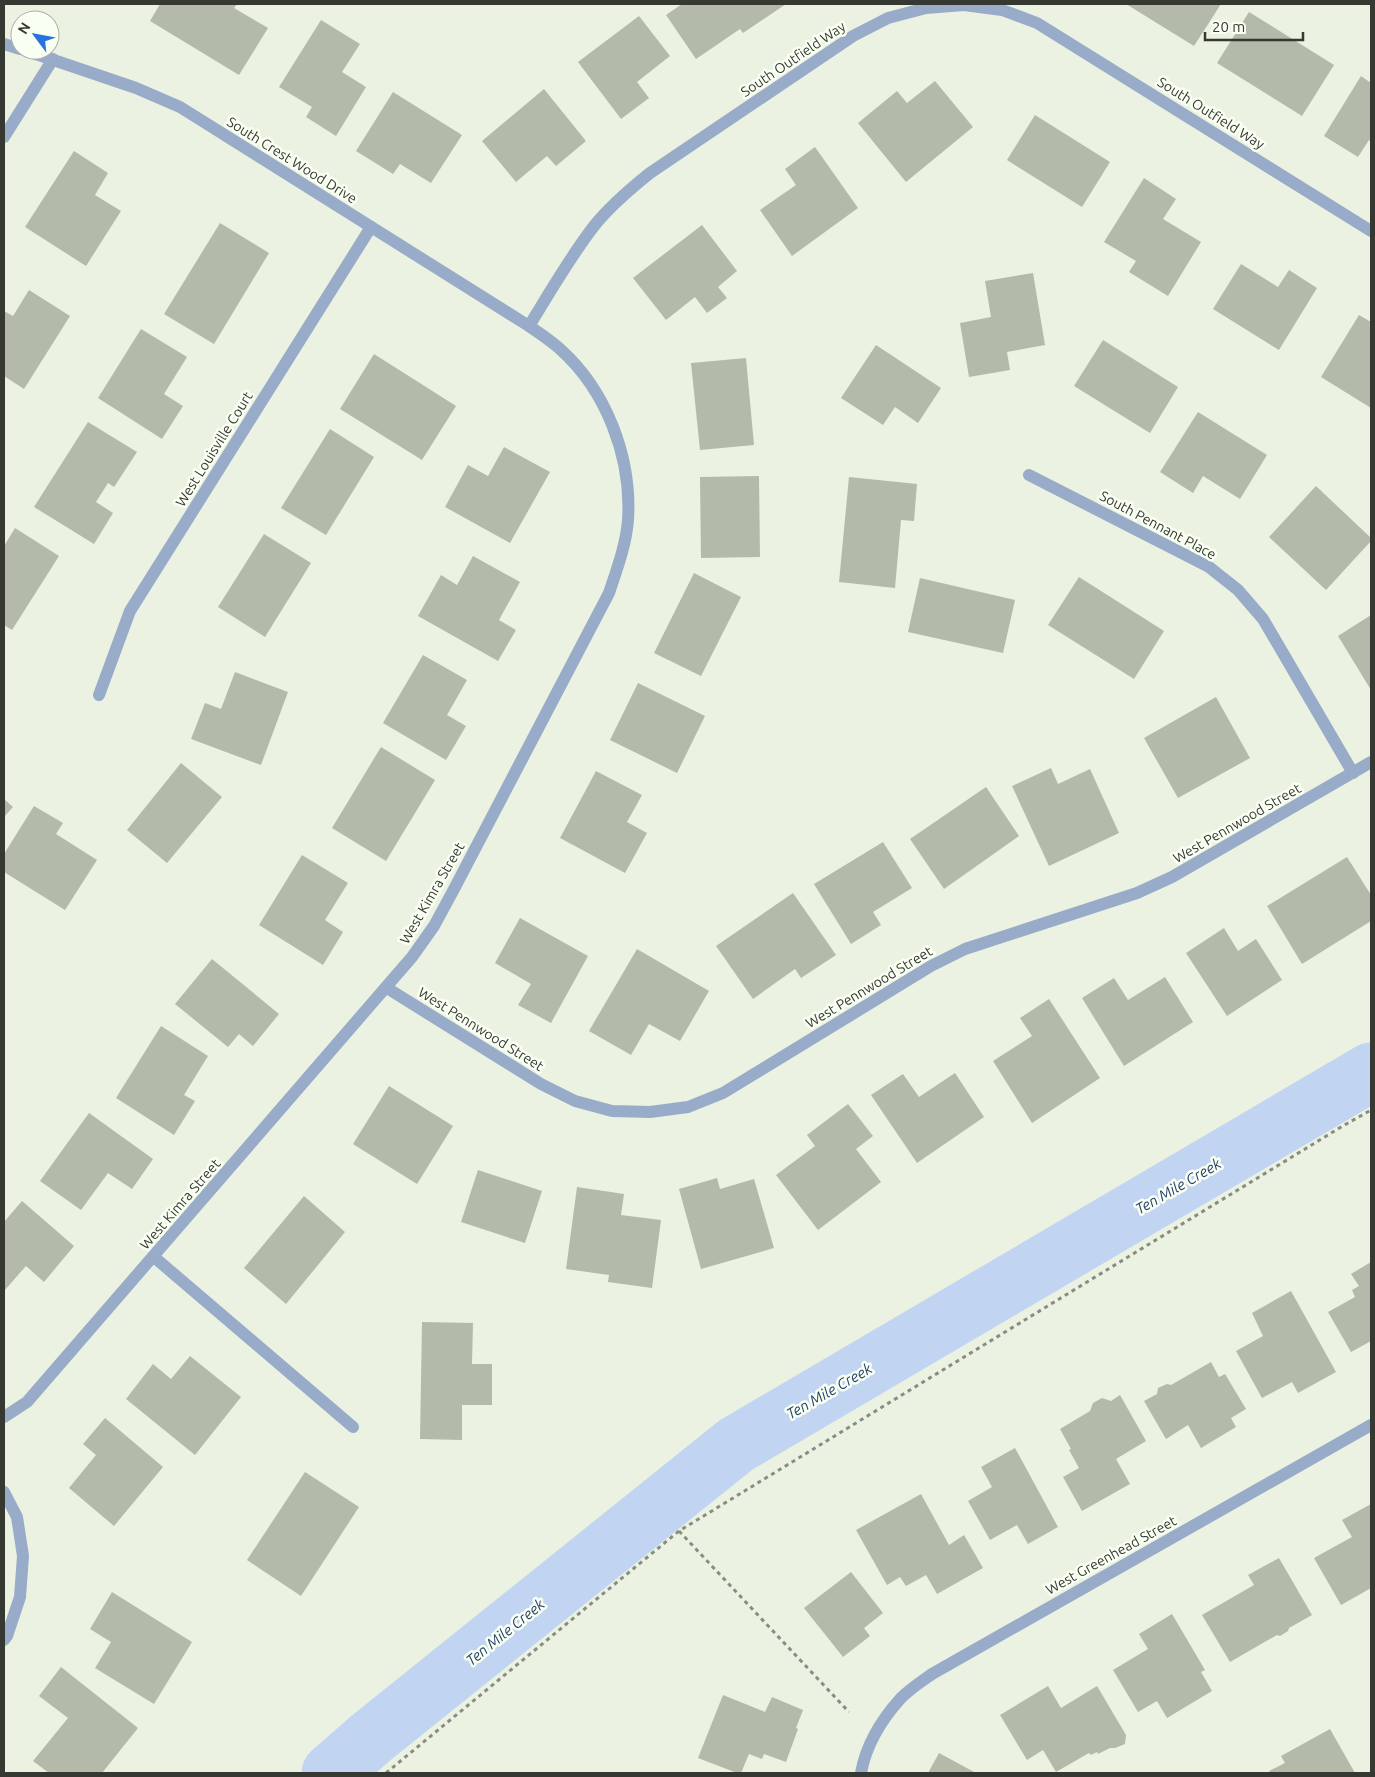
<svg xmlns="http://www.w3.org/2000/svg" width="1375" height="1777" font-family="Ubuntu,sans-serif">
  <rect width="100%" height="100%" fill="#ebf2e1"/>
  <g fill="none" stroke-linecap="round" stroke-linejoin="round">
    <polyline stroke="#c1d5f3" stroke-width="59" points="331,1773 371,1738 736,1445 1371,1072"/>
  </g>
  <g fill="#b3baa9">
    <polygon points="160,4 237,4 234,8 268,28 239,75 150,21"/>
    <polygon points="682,4 786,4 743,33 740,29 696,59 666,15"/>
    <polygon points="1126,4 1221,4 1194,46"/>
    <polygon points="1249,12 1334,65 1302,116 1217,63"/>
    <polygon points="639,16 670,56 637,82 649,98 621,119 578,62"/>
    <polygon points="321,20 360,44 342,72 366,87 336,136 306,117 312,107 279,87"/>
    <polygon points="1361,76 1371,83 1371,142 1369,140 1358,157 1324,136"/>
    <polygon points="935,81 973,127 906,182 858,123 897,91 907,103"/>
    <polygon points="544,89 586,141 556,166 547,156 516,182 482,141"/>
    <polygon points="393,92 462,135 431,183 400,164 393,174 356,151"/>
    <polygon points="1035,115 1110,162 1082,207 1007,160"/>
    <polygon points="815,147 858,208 792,256 760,210 796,185 785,169"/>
    <polygon points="74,151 108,173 95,195 121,211 86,266 25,227"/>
    <polygon points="1144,178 1176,199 1163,219 1201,242 1168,296 1129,272 1136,261 1104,242"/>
    <polygon points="220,223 269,253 214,344 164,314"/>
    <polygon points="702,225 737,271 718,287 727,298 707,313 695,297 666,320 633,278"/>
    <polygon points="1241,264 1278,287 1289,270 1317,288 1279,350 1213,309"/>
    <polygon points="1033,273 1045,345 1007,352 1010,370 969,377 960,323 991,317 985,281"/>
    <polygon points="29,290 70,316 24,389 4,376 4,311 13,316"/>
    <polygon points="1359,315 1371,322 1371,408 1321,377"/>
    <polygon points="141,329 187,357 164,394 183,406 162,439 98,398"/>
    <polygon points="1103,340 1178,387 1150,433 1074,386"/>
    <polygon points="876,345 941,388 918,423 895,407 883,425 841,398"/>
    <polygon points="374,354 456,406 422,460 340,409"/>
    <polygon points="746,358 754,445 700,450 691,363"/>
    <polygon points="1198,412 1267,455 1240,499 1203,476 1193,493 1160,472"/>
    <polygon points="88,422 137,452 114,487 108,483 96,502 113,513 94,544 34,507"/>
    <polygon points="330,429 374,457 326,535 281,508"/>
    <polygon points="504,447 550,472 510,543 445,507 468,465 488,476"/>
    <polygon points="759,476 760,557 701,558 700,477"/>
    <polygon points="849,477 917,484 914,521 901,520 895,588 839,582"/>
    <polygon points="1316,486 1371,538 1371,541 1326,590 1269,537"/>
    <polygon points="15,528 59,556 12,630 4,625 4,546"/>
    <polygon points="264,534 311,563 265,637 218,607"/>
    <polygon points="473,556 520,582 499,620 516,630 498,661 418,616 441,575 457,585"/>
    <polygon points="694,573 741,597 701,676 654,653"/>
    <polygon points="1079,577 1164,631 1134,679 1048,625"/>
    <polygon points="920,578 1015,600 1003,653 908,632"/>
    <polygon points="1371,615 1371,690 1338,636"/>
    <polygon points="423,655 467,680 447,715 466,726 446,760 383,723"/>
    <polygon points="235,672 288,692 261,765 191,739 205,703 221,709"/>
    <polygon points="638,683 705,716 677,773 610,740"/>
    <polygon points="1216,697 1250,758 1178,798 1144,738"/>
    <polygon points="381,747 435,780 386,861 332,828"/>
    <polygon points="181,763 222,797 167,863 127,830"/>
    <polygon points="1051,768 1058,784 1090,769 1119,833 1049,866 1012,786"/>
    <polygon points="596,771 642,795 627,822 647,833 625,873 560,838"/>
    <polygon points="986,787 1019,836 944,889 910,839"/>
    <polygon points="4,799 13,807 4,817"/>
    <polygon points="34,806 63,823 56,834 97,860 65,910 4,872 4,854"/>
    <polygon points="883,842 912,888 873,912 881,925 851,944 814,884"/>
    <polygon points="302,855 348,883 325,920 343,932 323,965 259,925"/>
    <polygon points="1347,857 1371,895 1371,921 1302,964 1267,906"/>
    <polygon points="793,893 836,955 801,978 795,969 753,999 716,946"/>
    <polygon points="520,918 588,956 551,1023 518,1005 531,984 495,963"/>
    <polygon points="1224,928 1238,951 1256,939 1282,980 1227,1016 1186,953"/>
    <polygon points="637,949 709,991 680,1041 649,1024 631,1055 589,1031"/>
    <polygon points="212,959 279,1014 253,1046 239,1034 228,1047 175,1004"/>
    <polygon points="1165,977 1193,1022 1124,1066 1082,998 1114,978 1128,1000"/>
    <polygon points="1049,999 1100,1078 1032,1123 993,1061 1032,1036 1020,1018"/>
    <polygon points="161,1026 208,1056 184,1095 195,1101 174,1135 116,1098"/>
    <polygon points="955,1073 984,1117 917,1163 871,1095 903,1074 919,1097"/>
    <polygon points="389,1086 453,1126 417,1184 353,1144"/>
    <polygon points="848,1104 873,1136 856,1149 881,1182 818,1230 776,1175 815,1146 807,1135"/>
    <polygon points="89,1113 153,1159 132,1189 108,1173 81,1210 40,1181"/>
    <polygon points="478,1170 542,1191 525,1243 461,1222"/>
    <polygon points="717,1178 720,1189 754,1179 774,1248 701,1269 679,1189"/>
    <polygon points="577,1187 624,1194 621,1215 661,1220 652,1288 608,1282 609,1275 566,1269"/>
    <polygon points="304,1196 345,1232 286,1304 244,1268"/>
    <polygon points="22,1201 74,1246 44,1282 26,1266 4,1291 4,1222"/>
    <polygon points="1371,1262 1371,1341 1351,1352 1328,1312 1355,1297 1352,1290 1359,1286 1351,1274"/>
    <polygon points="1291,1291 1336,1372 1298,1393 1292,1382 1262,1398 1236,1351 1263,1336 1252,1313"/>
    <polygon points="422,1322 473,1323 472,1364 492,1364 492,1405 462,1405 462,1440 420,1439"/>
    <polygon points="190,1356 241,1397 195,1455 126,1399 153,1364 171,1379"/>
    <polygon points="1211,1362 1219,1377 1225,1374 1246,1409 1231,1418 1236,1427 1201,1448 1188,1425 1166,1439 1144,1401 1157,1394 1158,1388 1167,1384 1171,1385"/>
    <polygon points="1120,1395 1146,1441 1116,1459 1130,1484 1082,1511 1063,1477 1079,1468 1069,1450 1071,1449 1060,1429 1090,1411 1093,1403 1102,1398 1111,1401"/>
    <polygon points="105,1418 163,1467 114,1526 69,1488 96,1455 83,1444"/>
    <polygon points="1015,1448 1058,1527 1028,1544 1017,1525 990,1540 968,1501 992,1487 981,1467"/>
    <polygon points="305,1472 359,1507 301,1596 247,1560"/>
    <polygon points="921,1494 949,1545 964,1535 983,1568 937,1594 926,1575 906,1586 900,1577 887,1585 856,1530"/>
    <polygon points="1371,1504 1371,1588 1341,1605 1314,1558 1352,1537 1342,1520"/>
    <polygon points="1279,1558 1312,1615 1289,1628 1288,1631 1280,1636 1277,1635 1230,1662 1202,1615 1254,1585 1248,1575"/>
    <polygon points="851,1572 883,1613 864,1628 870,1636 843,1657 804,1608"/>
    <polygon points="112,1592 192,1642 154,1704 95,1668 111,1642 90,1629"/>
    <polygon points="1172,1614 1205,1670 1201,1672 1212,1691 1167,1718 1157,1701 1138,1712 1113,1670 1148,1649 1139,1634"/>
    <polygon points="61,1667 138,1728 102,1773 49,1773 33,1761 68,1718 39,1696"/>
    <polygon points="1048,1686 1061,1708 1097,1686 1126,1735 1125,1744 1115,1748 1110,1748 1098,1754 1097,1752 1091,1755 1089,1753 1056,1772 1043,1750 1027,1760 1000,1715"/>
    <polygon points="723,1695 765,1712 772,1697 803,1710 796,1728 798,1729 786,1762 764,1754 762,1759 749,1754 741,1773 737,1773 698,1758"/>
    <polygon points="1330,1729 1355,1773 1270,1773 1269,1771 1285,1763 1281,1756"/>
    <polygon points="939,1753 976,1773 928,1773"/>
  </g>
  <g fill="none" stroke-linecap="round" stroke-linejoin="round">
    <g stroke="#888d81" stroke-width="3" stroke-dasharray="4 4" stroke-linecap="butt">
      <polyline points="679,1531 849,1712"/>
      <polyline points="386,1773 679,1531 1341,1127 1371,1110"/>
    </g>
    <polyline stroke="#98acc9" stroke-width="12" points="154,1257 353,1427"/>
    <g stroke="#98acc9" stroke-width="12">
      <polyline points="4,44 20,49"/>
      <polyline points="4,137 53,59"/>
      <path d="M529,326C550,292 570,257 594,226C610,206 630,189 650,173L853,36L888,18L926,8L964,5L1002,10L1037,23L1371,231"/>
      <polyline points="1029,475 1209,567 1238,590 1263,619 1353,773"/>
      <polyline points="99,695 130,611 371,227"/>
      <polyline points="387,988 541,1084 575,1101 612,1111 650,1112 688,1107 723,1093 931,966 965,949 1137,893 1172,877 1371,762"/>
      <path d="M4,1417L27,1402L412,957L434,926L453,891L609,593C617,569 626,545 628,520C632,457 606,390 560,349C550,340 539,333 529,326L180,107L136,88L24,50"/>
      <polyline points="4,1492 17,1517 23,1556 20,1597 7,1636 4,1640"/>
      <path d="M861,1773C866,1745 882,1719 901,1698C910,1689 922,1681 932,1674L1371,1425"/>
    </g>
  </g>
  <g text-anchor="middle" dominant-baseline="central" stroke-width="5" stroke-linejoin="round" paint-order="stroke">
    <g font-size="14" fill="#363932" stroke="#fafff4">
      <text transform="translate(793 59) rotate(-34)">South Outfield Way</text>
      <text transform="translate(1211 113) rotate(32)">South Outfield Way</text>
      <text transform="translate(292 160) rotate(32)">South Crest Wood Drive</text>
      <text transform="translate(214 449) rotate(-58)">West Louisville Court</text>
      <text transform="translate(1158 525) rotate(28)">South Pennant Place</text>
      <text transform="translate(1237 823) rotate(-30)">West Pennwood Street</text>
      <text transform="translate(432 893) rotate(-60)">West Kimra Street</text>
      <text transform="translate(869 987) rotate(-31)">West Pennwood Street</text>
      <text transform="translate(481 1029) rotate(32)">West Pennwood Street</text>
      <text transform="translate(180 1204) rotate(-49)">West Kimra Street</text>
      <text transform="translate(1111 1555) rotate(-29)">West Greenhead Street</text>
    </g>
    <g font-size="15" font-style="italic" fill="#27426a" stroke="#fafff4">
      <text transform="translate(1178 1186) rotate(-30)">Ten Mile Creek</text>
      <text transform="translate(829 1391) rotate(-30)">Ten Mile Creek</text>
      <text transform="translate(505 1632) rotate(-39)">Ten Mile Creek</text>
    </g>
  </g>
  <rect width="1375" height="1777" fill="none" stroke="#363932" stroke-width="10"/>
  <g transform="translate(35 35) rotate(302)"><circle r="24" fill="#fafff4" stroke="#acb0a6"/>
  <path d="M0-4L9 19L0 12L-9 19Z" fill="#2672de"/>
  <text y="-8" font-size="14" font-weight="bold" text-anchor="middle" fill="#363932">N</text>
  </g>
  <path d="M1205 32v8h98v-8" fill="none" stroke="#363932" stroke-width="2.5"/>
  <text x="1212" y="32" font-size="15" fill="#363932" stroke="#fafff4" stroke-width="4" paint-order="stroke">20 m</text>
</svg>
